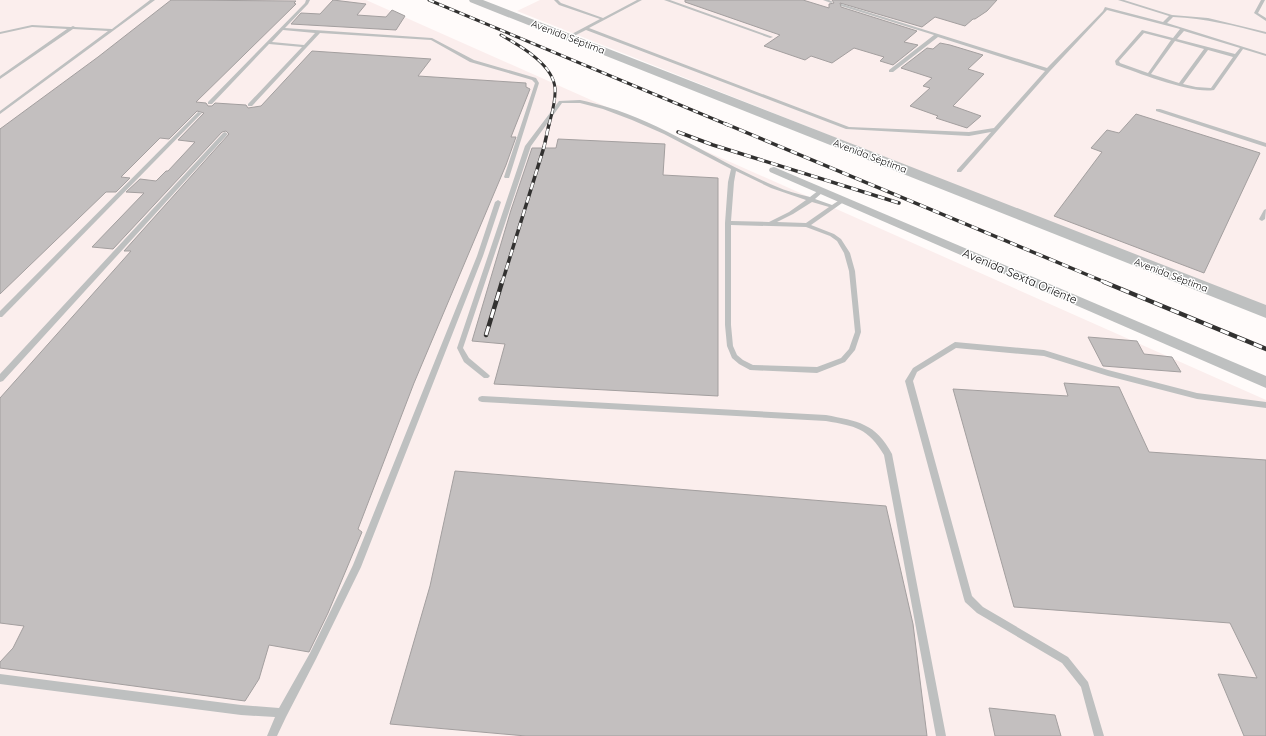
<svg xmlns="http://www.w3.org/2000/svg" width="1266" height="736" font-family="Quicksand,sans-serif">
  <rect width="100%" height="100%" fill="#fffbfa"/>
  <g fill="#fbeeed">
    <polygon points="0,0 366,0 1266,400 1266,736 0,736"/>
    <polygon points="540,0 1266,0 1266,309 517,11"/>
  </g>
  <g fill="#c3bfbf" stroke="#a39f9f">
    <polygon points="171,0 296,1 294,3 296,4 196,102 206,103 208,106 212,106 215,103 246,105 248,108 261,106 312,51 431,59 418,76 526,83 526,87 530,89 511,137 516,137 506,165 414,383 358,529 362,532 328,613 309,652 269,645 259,679 245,701 0,668 0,662 13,648 24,626 0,623 0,398 131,251 124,251 229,134 226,131 222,132 113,249 92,247 144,193 126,192 140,179 156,181 166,171 168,171 195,142 178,140 204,113 197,111 169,139 160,138 121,177 130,178 116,192 106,192 0,294 0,129 98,57"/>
    <polygon points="333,0 366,4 357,15 386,17 392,10 405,16 396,30 291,24 301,13 320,14"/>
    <polygon points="685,0 803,0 829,8 829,4 834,3 832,0 997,0 987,11 975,19 973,19 965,26 935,17 922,27 840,3 841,7 917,31 904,42 918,45 893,65 880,61 884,57 854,48 832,63 811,56 805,60 764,46 780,35 685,2"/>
    <polygon points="940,43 950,45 983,55 968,69 984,74 953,106 981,116 967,128 936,118 938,116 910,106 930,88 923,86 932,78 901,68 927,48 933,49"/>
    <polygon points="1136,114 1260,153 1204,273 1054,216 1102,152 1091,148 1107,130 1119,133"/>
    <polygon points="558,139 665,144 663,175 718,178 718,396 494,384 505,344 472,341 511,210 532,148 556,148"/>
    <polygon points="1088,337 1137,341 1144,354 1172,357 1181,372 1103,366"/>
    <polygon points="1064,383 1119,387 1149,452 1266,460 1266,736 1244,736 1218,674 1257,678 1230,623 1014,607 953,389 1068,396"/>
    <polygon points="455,471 886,506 913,624 927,736 526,736 390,724 430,586"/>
    <polygon points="989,708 1055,715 1061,736 995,736"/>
  </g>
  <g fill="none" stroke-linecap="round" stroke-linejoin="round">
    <g fill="#bec0c0" fill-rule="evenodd">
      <polygon points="150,0 155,0 0,114 0,111 108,31 73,29 0,79 0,76 67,29 32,27 0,34 0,32 32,25 71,27 73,26 75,27 112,29"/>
      <path d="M306,0H310L308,4L285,28L432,38L474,60L536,78L539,83L509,178H505L504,177L535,83L532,80L470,62L431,40L320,33L252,106H248V104L302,47L269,44L212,104H208V102L305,3ZM283,30L315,33L304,45L272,42Z"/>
      <path d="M554,0H558L561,3L603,18L637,0H642L589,28L849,127L969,132L994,128L1045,71L938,37L893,72H889V70L934,35L841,6V4H842L1047,68L1103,11L1105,7L1163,22L1169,16L1118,0H1124L1172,15L1208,18L1266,32V34C1235,26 1205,18 1173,17L1167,23L1266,54V56L1243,49L1214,90C1191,94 1139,73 1116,65L1115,61L1142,30L1173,38L1180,29L1107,10L1050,71L961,172H957V170L991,132L969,136L846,129L586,30L570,38H568V36L600,19L559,5ZM1184,31L1240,48L1235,54L1177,39ZM1144,33L1171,40L1148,73L1120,63L1119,61ZM1175,41L1204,49L1179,83L1151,74ZM1208,50L1233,57L1211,88L1196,87L1183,84Z"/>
      <polygon points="664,0 670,0 773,37 770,38"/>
      <polygon points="823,0 829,0 833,2 831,3"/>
      <polygon points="1261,0 1265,0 1258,13 1266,18 1266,21 1254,13"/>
      <path d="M580,100C589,102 598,104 607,107C666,125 718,162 775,186C786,191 798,194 810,197L819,190H823V192L815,199L832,205L841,199H845V201L811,225L834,234L841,239L850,253L855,271L861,332L855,350L845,362L817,373L750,370L739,364L732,358L727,346L725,325V223L728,182L731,169L664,134L632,120L603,109L580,103H562L531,146L463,348L469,358L488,374L490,376L488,378H484L464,362L457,348L525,146L559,101ZM736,171L771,188L806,200L789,212L769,222L731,221L734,182ZM812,202L829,207L806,223L777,222L793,214ZM731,225L806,227L830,236L837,241L844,253L849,271L855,332L849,349L841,358L817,367L753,365L743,360L737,355L733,346L731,325Z"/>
      <polygon points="1156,109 1160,109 1266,143 1266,147 1156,111"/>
      <polygon points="198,112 202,113 2,317 0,317 0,311"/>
      <polygon points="225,132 228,134 227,135 3,381 0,382 0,374 223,133"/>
      <polygon points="498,200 501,202 483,256 361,567 316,659 286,717 277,736 267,736 275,717 241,715 0,684 0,674 241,705 279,708 310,653 353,565 477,256 495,202"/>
      <polygon points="1266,209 1265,219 1262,221 1260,220 1259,219 1264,210"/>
      <polygon points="955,342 1044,350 1108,370 1197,393 1266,402 1266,408 1197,399 1108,376 1044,356 956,348 917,372 913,381 972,596 983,607 1068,657 1088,682 1104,736 1094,736 1081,687 1062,663 977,613 965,602 964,599 905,381 913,368"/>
      <path d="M482,396L826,415C857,421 876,423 892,454L946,736H936L884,455C868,428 855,426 826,421L482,402L479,401L478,399L479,397Z"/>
    </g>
    <polygon fill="#bec0c0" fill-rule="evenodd" points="774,167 1266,376 1266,388 770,172 769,170 770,168"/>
    <polygon fill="#bec0c0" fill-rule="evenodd" points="469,0 483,0 1266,305 1266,318 470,2"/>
    <defs>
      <g id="rail-far2">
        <polyline points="429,0 728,125"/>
        <path d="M501,35C520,46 553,64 555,88C556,100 552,113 549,125"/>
      </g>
      <g id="rail-far1">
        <polyline points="726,124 1107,283"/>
        <polyline points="678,132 713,145 899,203"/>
        <polyline points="502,283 544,147 549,124"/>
      </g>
      <g id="rail">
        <polyline points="1104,282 1266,349"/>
        <polyline points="486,335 502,282"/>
      </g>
    </defs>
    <use href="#rail-far2" stroke="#323130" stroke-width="3"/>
    <use href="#rail-far1" stroke="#323130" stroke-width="3.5"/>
    <use href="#rail" stroke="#323130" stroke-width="4.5"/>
    <use href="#rail-far2" stroke="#fff" stroke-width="2" stroke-dasharray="5.5" stroke-linecap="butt"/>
    <use href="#rail-far1" stroke="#fff" stroke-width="2.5" stroke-dasharray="7" stroke-linecap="butt"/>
    <use href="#rail" stroke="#fff" stroke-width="3" stroke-dasharray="9" stroke-linecap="butt"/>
  </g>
  <g text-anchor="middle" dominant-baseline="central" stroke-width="3" stroke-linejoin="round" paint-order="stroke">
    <g font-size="10" fill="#100f0f" stroke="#fff">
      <text transform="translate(568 37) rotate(21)">Avenida Séptima</text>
      <text transform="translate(870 156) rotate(21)">Avenida Séptima</text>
      <text transform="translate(1171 275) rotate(21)">Avenida Séptima</text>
    </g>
    <g font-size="12" fill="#100f0f" stroke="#fff">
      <text transform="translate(1020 276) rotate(23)">Avenida Sexta Oriente</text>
    </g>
  </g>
</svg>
